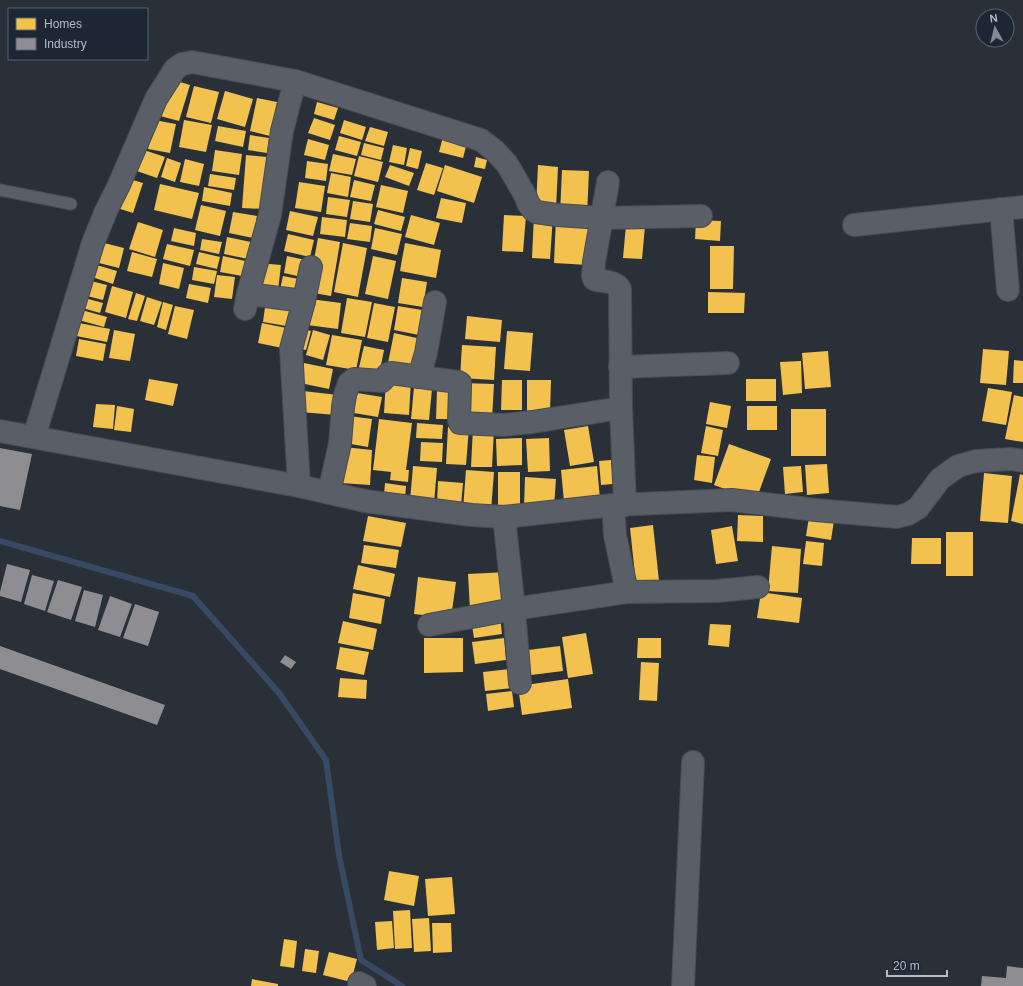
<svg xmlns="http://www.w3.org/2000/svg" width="1023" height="986" font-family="Arial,sans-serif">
  <rect width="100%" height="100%" fill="#2a3038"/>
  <g fill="#f2c14e">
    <polygon points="170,79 190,85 179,121 160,116"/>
    <polygon points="194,86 219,92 211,123 186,117"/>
    <polygon points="225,91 253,99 245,127 217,119"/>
    <polygon points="257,98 277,102 270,136 250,131"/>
    <polygon points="317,102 338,108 334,120 314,114"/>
    <polygon points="314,118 335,125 330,140 308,133"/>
    <polygon points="154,120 176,124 170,153 148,149"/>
    <polygon points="184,120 212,125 206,152 179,147"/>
    <polygon points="344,120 366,127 362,140 340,133"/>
    <polygon points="218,126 246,131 243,147 215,141"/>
    <polygon points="370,127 388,132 384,146 365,141"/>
    <polygon points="444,133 468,139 463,158 439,152"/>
    <polygon points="250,135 269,138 267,153 248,150"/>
    <polygon points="339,136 361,142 357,156 335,150"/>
    <polygon points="308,139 329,145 325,160 304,155"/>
    <polygon points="364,143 384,148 381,160 361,155"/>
    <polygon points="393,145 407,148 404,165 389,162"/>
    <polygon points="138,148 165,157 157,178 131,169"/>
    <polygon points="410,148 422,151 418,169 406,166"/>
    <polygon points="215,150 242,154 239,175 212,171"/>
    <polygon points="333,154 356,159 352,175 329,171"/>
    <polygon points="246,155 267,157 263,209 242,208"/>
    <polygon points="359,156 383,162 378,182 354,176"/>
    <polygon points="476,157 487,160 485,169 474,167"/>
    <polygon points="167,158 181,163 175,182 161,177"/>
    <polygon points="185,159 204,164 199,186 180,182"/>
    <polygon points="307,161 328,164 326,181 305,178"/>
    <polygon points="426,163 443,168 434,195 417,190"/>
    <polygon points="390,165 414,173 409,186 385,177"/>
    <polygon points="445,165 482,177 474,203 437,191"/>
    <polygon points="538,165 558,167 556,209 536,208"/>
    <polygon points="562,170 589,171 587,215 560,214"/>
    <polygon points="331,173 351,177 348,197 327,193"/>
    <polygon points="210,174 236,178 234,190 208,186"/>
    <polygon points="126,178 143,183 133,213 117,208"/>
    <polygon points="354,180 375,185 371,201 350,197"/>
    <polygon points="299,182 325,186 321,212 295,208"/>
    <polygon points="160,184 199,193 192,219 154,210"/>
    <polygon points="381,185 408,191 403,213 376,207"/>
    <polygon points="204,187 232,193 230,206 202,201"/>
    <polygon points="328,197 350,200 347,217 326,214"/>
    <polygon points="441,198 466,203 462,223 436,218"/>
    <polygon points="353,201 373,204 370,222 350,219"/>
    <polygon points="201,205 226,211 220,236 195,230"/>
    <polygon points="378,210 405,217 401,231 374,224"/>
    <polygon points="290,211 318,217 313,236 286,230"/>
    <polygon points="233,212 257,216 253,238 229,233"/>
    <polygon points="411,215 440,223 434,245 405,237"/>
    <polygon points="504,215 526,216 523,252 502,251"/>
    <polygon points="534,215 553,216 550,259 532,258"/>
    <polygon points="322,217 347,220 345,237 320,234"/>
    <polygon points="556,218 590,220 588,265 554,263"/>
    <polygon points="696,220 721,221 720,241 695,239"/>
    <polygon points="138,222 163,230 155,257 129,249"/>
    <polygon points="350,223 372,226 370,242 347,239"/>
    <polygon points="626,225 645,226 642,259 623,258"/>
    <polygon points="174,228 196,233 194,246 171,241"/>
    <polygon points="375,228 402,234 397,255 371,249"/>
    <polygon points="288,234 314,240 310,257 284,251"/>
    <polygon points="227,237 251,242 248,259 224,254"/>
    <polygon points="318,238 340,242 331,296 308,292"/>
    <polygon points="202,239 222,242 219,254 200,250"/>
    <polygon points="100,242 124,248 119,268 95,262"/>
    <polygon points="343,243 367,248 358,297 334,292"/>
    <polygon points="405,243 441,250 436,278 400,271"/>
    <polygon points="167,244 194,250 190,266 163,259"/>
    <polygon points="710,246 734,246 733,289 710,289"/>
    <polygon points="132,252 157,259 152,277 127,271"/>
    <polygon points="199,252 220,257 217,269 196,264"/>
    <polygon points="223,256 245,261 242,276 220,272"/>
    <polygon points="287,256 310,261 306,278 284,273"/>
    <polygon points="373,256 396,261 388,299 365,294"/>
    <polygon points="163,263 184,268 179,289 159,284"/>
    <polygon points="259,263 281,265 278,290 257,288"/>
    <polygon points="93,264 117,271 113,284 89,276"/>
    <polygon points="194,267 217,271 214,284 192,280"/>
    <polygon points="217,275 235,277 232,299 214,297"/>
    <polygon points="283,276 304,280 301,298 279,294"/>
    <polygon points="402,278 427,282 423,307 398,303"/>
    <polygon points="87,280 107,285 103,300 83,295"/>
    <polygon points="189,284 211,288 208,303 186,298"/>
    <polygon points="112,286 133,292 126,318 105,312"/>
    <polygon points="708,292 745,293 744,313 708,313"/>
    <polygon points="136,293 145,296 137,321 128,319"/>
    <polygon points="81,297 103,303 100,313 79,307"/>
    <polygon points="147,297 162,302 154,325 140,321"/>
    <polygon points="347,298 372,302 365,337 341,333"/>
    <polygon points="310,299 341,303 338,329 307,325"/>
    <polygon points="266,300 296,305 292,327 263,322"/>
    <polygon points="163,302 173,305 166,330 157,327"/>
    <polygon points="374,303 395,307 388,342 367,338"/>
    <polygon points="175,306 194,310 187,339 168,334"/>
    <polygon points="398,306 428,311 424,336 394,330"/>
    <polygon points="78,309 107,317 104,327 75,319"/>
    <polygon points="467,316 502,320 500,342 465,339"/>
    <polygon points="74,322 110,329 107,342 71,335"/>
    <polygon points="262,323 291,329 287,349 258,343"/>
    <polygon points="300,328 311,331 306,350 295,348"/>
    <polygon points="114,330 135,334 130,361 109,358"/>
    <polygon points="313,330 330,335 323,360 306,355"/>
    <polygon points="507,331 533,333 530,371 504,369"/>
    <polygon points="394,333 426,340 419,370 388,363"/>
    <polygon points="332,335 362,340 356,370 326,365"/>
    <polygon points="79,339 106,344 103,361 76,356"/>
    <polygon points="462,345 496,347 494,380 460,378"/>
    <polygon points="364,346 384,350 378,380 357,376"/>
    <polygon points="983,349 1009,351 1006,385 980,383"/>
    <polygon points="828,351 831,387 805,389 802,353"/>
    <polygon points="1014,360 1023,361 1023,383 1013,383"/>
    <polygon points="801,361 802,393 783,395 780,362"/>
    <polygon points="304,363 333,369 329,389 300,383"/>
    <polygon points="149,379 178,384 173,406 145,400"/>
    <polygon points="386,379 411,380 409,415 384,413"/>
    <rect x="746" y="379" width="30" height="22"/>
    <polygon points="502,380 522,380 522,410 501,410"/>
    <polygon points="527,380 551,380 550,412 527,411"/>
    <polygon points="462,383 494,384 492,419 460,417"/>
    <polygon points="414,387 432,389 429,420 411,419"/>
    <polygon points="988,388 1012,392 1006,425 982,421"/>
    <polygon points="437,389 459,389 458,419 436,419"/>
    <polygon points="303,391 338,395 336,415 300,412"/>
    <polygon points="351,392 382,397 378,417 348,412"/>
    <polygon points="1014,395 1023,397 1023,442 1005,439"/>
    <polygon points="710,402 731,406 727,428 706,424"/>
    <polygon points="96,404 115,405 113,429 93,427"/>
    <polygon points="117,406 134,409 131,432 114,430"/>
    <rect x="747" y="406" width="30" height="24"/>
    <rect x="791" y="409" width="35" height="47"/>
    <polygon points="349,416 372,419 368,447 345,443"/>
    <polygon points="379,419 412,423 406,470 409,470 408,482 390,480 391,472 373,470"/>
    <polygon points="417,423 443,425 442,439 416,438"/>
    <polygon points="588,426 594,462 570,466 564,430"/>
    <polygon points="706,426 723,430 718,456 701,453"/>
    <polygon points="448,427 469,428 466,465 446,464"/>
    <polygon points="473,428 494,429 492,467 471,467"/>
    <polygon points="522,438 522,465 497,466 496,439"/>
    <polygon points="549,438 550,471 528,472 526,439"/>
    <polygon points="421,442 443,443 442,462 420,461"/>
    <polygon points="729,444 771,459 756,500 714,485"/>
    <polygon points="344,447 372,450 370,485 341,483"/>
    <polygon points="697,455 715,457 712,483 694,480"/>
    <polygon points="611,460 613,484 601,485 599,461"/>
    <polygon points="827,464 829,493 807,495 805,465"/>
    <polygon points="413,466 437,468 434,503 410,501"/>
    <polygon points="597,466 600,499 564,502 561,470"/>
    <polygon points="801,466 803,492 785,494 783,467"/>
    <polygon points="466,470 494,472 491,511 463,509"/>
    <rect x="498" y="472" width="22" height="39"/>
    <polygon points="984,473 1012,476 1008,523 980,521"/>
    <polygon points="1020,474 1023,475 1023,524 1011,521"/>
    <polygon points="525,477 556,479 554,507 524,506"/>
    <polygon points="438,481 463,483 461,505 437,504"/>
    <polygon points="385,483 406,486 405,498 384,495"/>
    <polygon points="810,511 835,514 831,540 806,536"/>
    <polygon points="738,515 763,516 763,542 737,541"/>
    <polygon points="368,516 406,523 401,547 363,541"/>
    <polygon points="653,525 659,581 636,584 630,528"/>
    <polygon points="732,526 738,561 716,564 711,530"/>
    <rect x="946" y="532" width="27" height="44"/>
    <polygon points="912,538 941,538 941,564 911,564"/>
    <polygon points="806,541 824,543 822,566 803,564"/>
    <polygon points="364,545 399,550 396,568 361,563"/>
    <polygon points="772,546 801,549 798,593 768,591"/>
    <polygon points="358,565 395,574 390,597 353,589"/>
    <polygon points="508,572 511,607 470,610 468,574"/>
    <polygon points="418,577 456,582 451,618 414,614"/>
    <polygon points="761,592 802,598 799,623 757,618"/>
    <polygon points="353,593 385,599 381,624 349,618"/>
    <polygon points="500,616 502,634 474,638 471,619"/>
    <polygon points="343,621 377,629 373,650 338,643"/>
    <polygon points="710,624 731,625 729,647 708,645"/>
    <polygon points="586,633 593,674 568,678 562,637"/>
    <polygon points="424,638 463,638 463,672 424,673"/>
    <polygon points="504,638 506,660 475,664 472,642"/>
    <polygon points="638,638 661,638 661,658 637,658"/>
    <polygon points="560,646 563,671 531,675 528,650"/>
    <polygon points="340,647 369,652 364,675 336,669"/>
    <polygon points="641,662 659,663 657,701 639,700"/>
    <polygon points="510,669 512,688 485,691 483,672"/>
    <polygon points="340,678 367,680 366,699 338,697"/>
    <polygon points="568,679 572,708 522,715 518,686"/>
    <polygon points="512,691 514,707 488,711 486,694"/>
    <polygon points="389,871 419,876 414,906 384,900"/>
    <polygon points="452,877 455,914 428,916 425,879"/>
    <polygon points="410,910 412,948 395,949 393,911"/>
    <polygon points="429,918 431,951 414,952 412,919"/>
    <polygon points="392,921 394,948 377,950 375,922"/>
    <polygon points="432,923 451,923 452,952 433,953"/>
    <polygon points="284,939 297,941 294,968 280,966"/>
    <polygon points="305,949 319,951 316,973 302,971"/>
    <polygon points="329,952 357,959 351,982 323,975"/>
    <polygon points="252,979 278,984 278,986 251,986"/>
  </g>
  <g fill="#8d8d92">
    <polygon points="0,448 32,454 20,510 0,506"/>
    <polygon points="7,564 30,570 21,602 0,596 0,592"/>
    <polygon points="32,575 54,581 45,611 24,604"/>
    <polygon points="58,580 82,587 71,620 47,612"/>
    <polygon points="84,590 103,595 95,627 75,621"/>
    <polygon points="110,596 132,604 120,637 98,630"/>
    <polygon points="135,604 159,612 148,646 123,638"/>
    <polygon points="0,646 165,705 157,725 0,669"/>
    <polygon points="285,655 296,662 291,669 280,662"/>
    <polygon points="1007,966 1023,968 1023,986 981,986 982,976 1006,978"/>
  </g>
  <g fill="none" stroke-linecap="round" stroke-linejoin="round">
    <polyline stroke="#384963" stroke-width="6" points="0,541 193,596 279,693 326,760 339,855 361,960 402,986"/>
    <defs>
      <polyline id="service" points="0,190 71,204"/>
      <g id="minor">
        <path d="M608,182L594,262L593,276L594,279L596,280C605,282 616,281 620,289L621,408L625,505"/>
        <polyline points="1001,209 1008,290"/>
        <polyline points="854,225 1023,207"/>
        <polyline points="248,294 304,301"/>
        <polyline points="245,309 248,294 270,215 282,131 295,81"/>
        <polyline points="620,367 728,363"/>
        <polyline points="419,377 426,353 435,302"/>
        <polyline points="0,431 299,486 365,501 471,515 504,517 613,505 732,500 816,510 897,517 908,514 918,508 940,479 958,466 976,461 1011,459 1023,461"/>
        <polyline points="34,437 93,243 106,211 118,187 156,99 175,69 182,64 192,62 295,81 481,140 495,151 507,164 525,195 528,203 533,210 536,212 557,215 602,218 701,216"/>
        <polyline points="299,486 291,349 304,301 311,267"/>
        <polyline points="329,493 340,443 343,407 345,395 349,383 354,379 382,381 388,374 391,373 458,382 460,383 460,388 459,420 460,423 503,425 532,422 621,408"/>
        <polyline points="613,505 615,535 627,592"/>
        <polyline points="504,517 514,609 520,683"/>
        <polyline points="429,625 514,609 627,592 717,591 758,587"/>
        <polyline points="359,983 365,986"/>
        <polyline points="683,986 693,762"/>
      </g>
    </defs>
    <use href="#service" stroke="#484c53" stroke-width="13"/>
    <use href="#minor" stroke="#484c53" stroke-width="24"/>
    <use href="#service" stroke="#5a5e66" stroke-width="11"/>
    <use href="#minor" stroke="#5a5e66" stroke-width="22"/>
  </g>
  <rect x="8" y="8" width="140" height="52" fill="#1d2633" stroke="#59626f"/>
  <rect x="16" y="18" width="20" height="12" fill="#f2c14e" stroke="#59626f"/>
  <text x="44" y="28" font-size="12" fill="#b4bcc9">Homes</text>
  <rect x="16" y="38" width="20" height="12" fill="#8d8d92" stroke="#59626f"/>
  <text x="44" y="48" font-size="12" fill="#b4bcc9">Industry</text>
  <g transform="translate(995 28) rotate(352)"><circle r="19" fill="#1d2633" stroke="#59626f"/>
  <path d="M0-3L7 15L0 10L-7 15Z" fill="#848b96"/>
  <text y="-6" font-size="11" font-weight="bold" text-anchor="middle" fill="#b4bcc9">N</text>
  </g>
  <path d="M887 970v6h60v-6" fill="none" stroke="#b4bcc9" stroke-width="2"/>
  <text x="893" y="970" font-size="12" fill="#b4bcc9" stroke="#1d2633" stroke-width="3" paint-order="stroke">20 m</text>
</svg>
